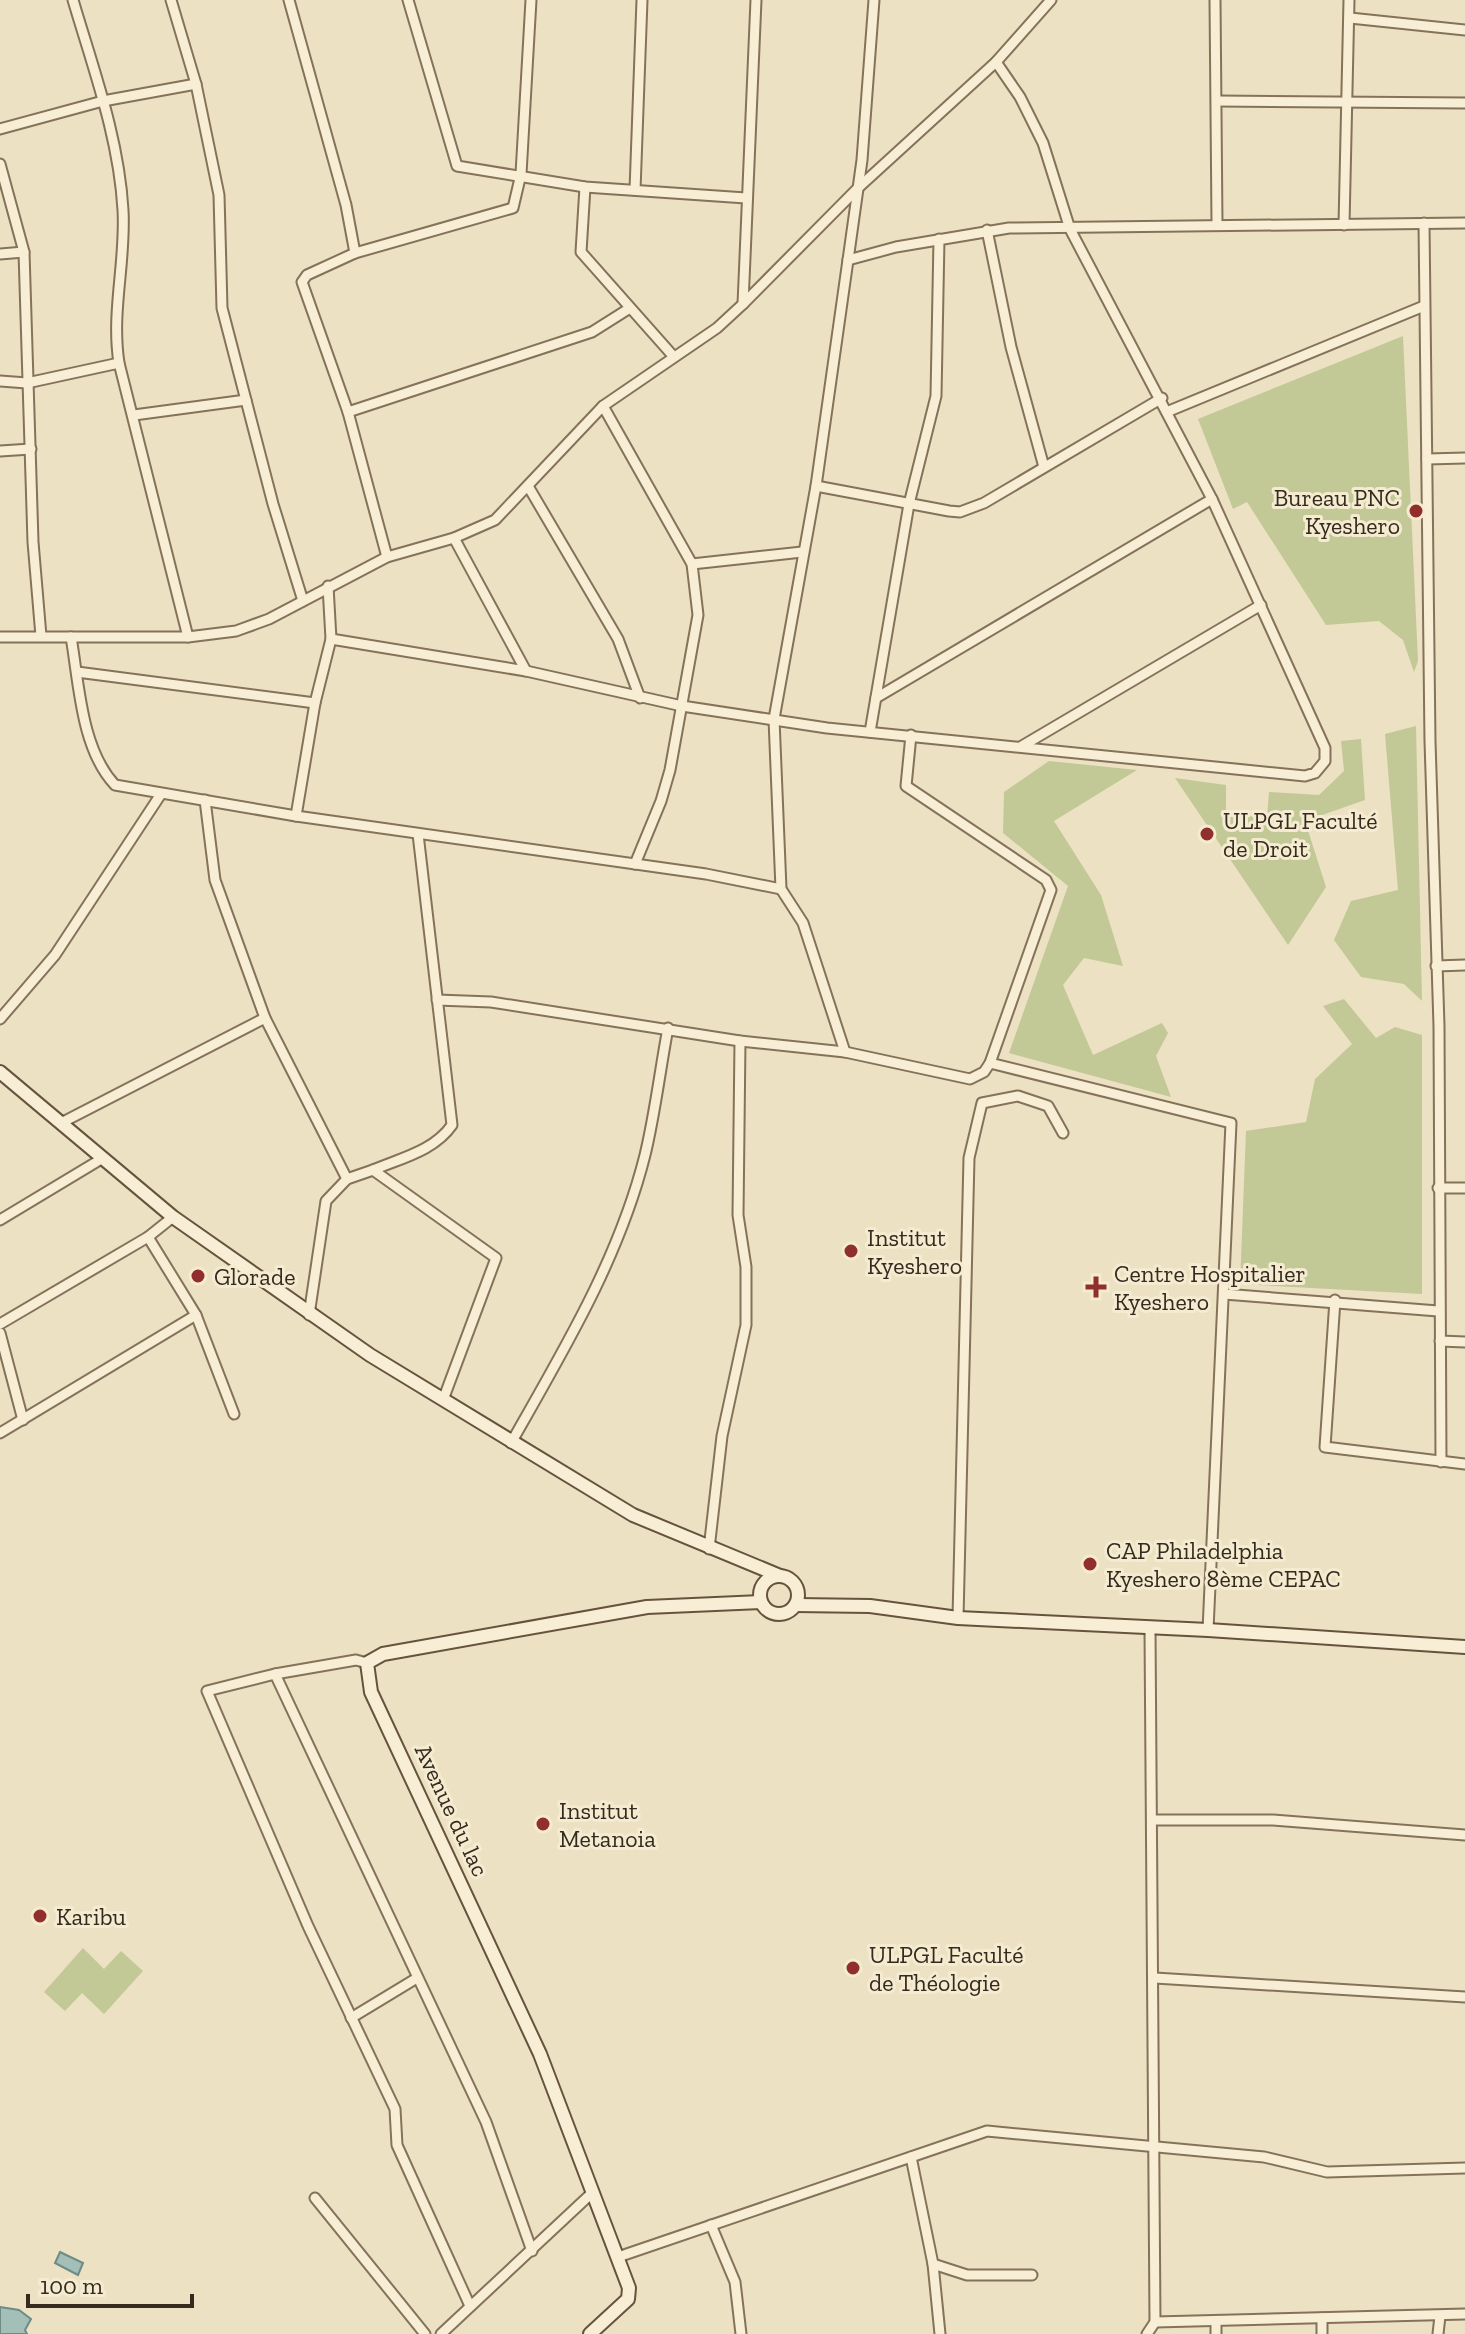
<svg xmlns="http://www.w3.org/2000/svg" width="1465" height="2334" font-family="'Zilla Slab',serif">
  <rect width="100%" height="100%" fill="#ece1c2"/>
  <g fill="#c2c996">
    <polygon points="1403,336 1418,661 1414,672 1403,640 1379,621 1326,625 1247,502 1233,509 1198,419"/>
    <polygon points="1416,726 1422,1001 1404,984 1361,977 1334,940 1351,901 1398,890 1385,734"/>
    <polygon points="1361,739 1365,800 1305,821 1326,887 1288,945 1175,778 1226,785 1226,812 1267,818 1269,792 1319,795 1344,771 1341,741"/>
    <polygon points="1049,761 1137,770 1054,821 1101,895 1123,966 1084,958 1063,985 1093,1055 1162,1023 1168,1033 1156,1056 1171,1097 1009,1053 1068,886 1003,833 1004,792"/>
    <polygon points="1344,999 1376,1038 1395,1027 1422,1035 1422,1294 1240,1284 1246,1131 1306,1122 1315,1079 1352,1044 1323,1006"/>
    <polygon points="83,1948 104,1969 121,1951 143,1971 104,2014 82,1993 65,2011 44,1992"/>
  </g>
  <g fill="#a4beb8" stroke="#6c8c85" stroke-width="2">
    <polygon points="60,2252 83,2263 78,2275 55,2263"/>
    <polygon points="0,2307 19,2310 31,2319 25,2330 27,2334 0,2334"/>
  </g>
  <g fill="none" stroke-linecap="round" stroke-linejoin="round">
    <defs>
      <g id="street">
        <path d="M73,0C93,68 119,138 123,210C126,262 111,311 119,363L188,637"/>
        <polyline points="171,0 196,84 219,195 222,308 273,504 303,601"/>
        <polyline points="289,0 346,205 355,253"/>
        <polyline points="408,0 457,166 585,187 746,198"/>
        <polyline points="1215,0 1217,223"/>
        <polyline points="1350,18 1465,30"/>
        <polyline points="1217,101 1465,103"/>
        <polyline points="0,129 103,101 196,84"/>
        <polyline points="0,164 24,252 33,542 41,636"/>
        <polyline points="585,187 581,252 674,357"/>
        <polyline points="635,190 642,0"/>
        <polyline points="1424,223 1430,741 1439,1026 1441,1462"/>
        <polyline points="1344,225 1349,0"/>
        <polyline points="987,230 1011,347 1044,467"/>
        <polyline points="0,254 24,252"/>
        <polyline points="848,260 896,247 1009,228 1465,223"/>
        <polyline points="743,304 756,0"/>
        <polyline points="0,381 27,383 119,363"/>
        <polyline points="603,406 692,564 698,615 670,770 661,801 635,864"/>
        <polyline points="1169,411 1424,306"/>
        <polyline points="348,412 592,332 630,308"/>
        <polyline points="134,415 246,400"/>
        <polyline points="0,451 31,449"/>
        <polyline points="1427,459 1465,458"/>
        <polyline points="528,486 618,639 640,698"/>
        <polyline points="816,486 949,511 960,512 984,503 1162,398"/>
        <polyline points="454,538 526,671"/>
        <polyline points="387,557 348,412 302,282 307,275 355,253 513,208 521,174 531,0"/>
        <polyline points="692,564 802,552"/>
        <polyline points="0,637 188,637 236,631 269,619 387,557 454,538 495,520 603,406 717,328 743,304 858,188 996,62 1051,0"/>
        <path d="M71,637C79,683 81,749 115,785L296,816L706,874L781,889"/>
        <polyline points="331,639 526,671 682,706 827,728 1305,776 1315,773 1325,761 1325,748 1212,499 1070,229 1043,143 1020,97 996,62"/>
        <polyline points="77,672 315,703"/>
        <polyline points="876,698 1212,499"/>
        <polyline points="870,732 909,504 936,396 939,239"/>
        <polyline points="911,735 906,786 1046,880 1051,890 990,1063"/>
        <polyline points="1022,746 1261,605"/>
        <polyline points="205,800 215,880 265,1018 347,1179"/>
        <polyline points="296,816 315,703 331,639 328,586"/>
        <polyline points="1436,966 1465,965"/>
        <polyline points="437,1000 491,1002 740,1041 845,1052 970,1079 984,1072 990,1063 1231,1123 1208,1630"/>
        <polyline points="0,1019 55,955 161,794"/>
        <polyline points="845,1052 803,923 781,889 774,719 816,486 848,260 862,160 874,0"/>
        <polyline points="61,1123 265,1018"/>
        <path d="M373,1170C401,1158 434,1151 452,1125L418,834"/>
        <polyline points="1438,1188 1465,1188"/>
        <polyline points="0,1220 103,1158"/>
        <polyline points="148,1237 196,1315 234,1414"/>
        <polyline points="1224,1294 1438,1311"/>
        <polyline points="1335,1300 1325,1447 1465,1464"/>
        <polyline points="309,1315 326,1201 347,1179 373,1170 496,1258 443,1400"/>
        <polyline points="0,1324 148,1237 173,1217"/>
        <polyline points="0,1333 23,1420"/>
        <polyline points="1440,1341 1465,1342"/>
        <polyline points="0,1433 196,1315"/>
        <path d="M511,1443C563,1351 619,1259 645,1155C655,1114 660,1070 668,1028"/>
        <polyline points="709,1549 722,1436 746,1325 746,1267 738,1215 740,1041"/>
        <polyline points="958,1618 969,1158 982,1103 1018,1096 1048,1106 1063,1133"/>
        <polyline points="367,1663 356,1660 275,1674 207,1691 308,1926 395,2109 397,2145 470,2306"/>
        <polyline points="275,1674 486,2122 532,2251"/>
        <polyline points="1152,1820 1273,1820 1465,1835"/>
        <polyline points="1155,1978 1465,1997"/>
        <polyline points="351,2018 417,1978"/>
        <polyline points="911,2157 933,2264 940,2334"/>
        <polyline points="315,2198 425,2334"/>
        <polyline points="711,2225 735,2282 741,2334"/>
        <polyline points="618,2257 987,2131 1264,2157 1327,2172 1465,2168"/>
        <polyline points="933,2264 967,2275 1032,2275"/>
        <polyline points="1216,2321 1216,2334"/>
        <polyline points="1155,2322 1465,2314"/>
        <polyline points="441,2334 593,2192"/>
        <polyline points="1147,2334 1155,2322 1150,1629"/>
        <polyline points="1322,2334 1322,2318"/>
        <polyline points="1438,2334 1440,2316"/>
      </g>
      <g id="secondary">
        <polyline points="0,1072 173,1217 370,1355 633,1515 780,1576"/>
        <circle cx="779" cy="1595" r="19"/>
        <polyline points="796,1605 870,1606 958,1618 1208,1630 1465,1647"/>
        <polyline points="590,2334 628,2299 629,2288 540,2054 371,1692 367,1663 383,1654 647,1607 761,1602"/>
      </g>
    </defs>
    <use href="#street" stroke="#85725a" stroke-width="13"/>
    <use href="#secondary" stroke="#66533d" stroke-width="16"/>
    <use href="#street" stroke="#f7eed5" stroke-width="9"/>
    <use href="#secondary" stroke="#f7eed5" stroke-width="12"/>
  </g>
  <g fill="#912f2d" stroke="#f4ebd1" stroke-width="3">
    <circle cx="1416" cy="511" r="8"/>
    <circle cx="1207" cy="834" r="8"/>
    <circle cx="851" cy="1251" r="8"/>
    <circle cx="198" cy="1276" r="8"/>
    <path d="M1092 1275h8v8h8v8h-8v8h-8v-8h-8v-8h8z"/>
    <circle cx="1090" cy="1564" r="8"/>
    <circle cx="543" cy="1824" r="8"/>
    <circle cx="40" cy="1916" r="8"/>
    <circle cx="853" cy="1968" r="8"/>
  </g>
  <g text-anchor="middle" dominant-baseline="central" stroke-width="6" stroke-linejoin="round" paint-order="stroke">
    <g font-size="24" fill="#352a1e" stroke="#f4ebd1" text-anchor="start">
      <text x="1400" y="497" text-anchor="end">Bureau PNC<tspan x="1400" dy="28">Kyeshero</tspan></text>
      <text x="1223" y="820">ULPGL Faculté<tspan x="1223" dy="28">de Droit</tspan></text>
      <text x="867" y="1237">Institut<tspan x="867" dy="28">Kyeshero</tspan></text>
      <text x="1114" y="1273">Centre Hospitalier<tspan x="1114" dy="28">Kyeshero</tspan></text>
      <text x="214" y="1276">Glorade</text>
      <text x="1106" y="1550">CAP Philadelphia<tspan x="1106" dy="28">Kyeshero 8ème CEPAC</tspan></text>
      <text x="559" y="1810">Institut<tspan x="559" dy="28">Metanoia</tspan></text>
      <text x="56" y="1916">Karibu</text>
      <text x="869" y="1954">ULPGL Faculté<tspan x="869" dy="28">de Théologie</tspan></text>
    </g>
    <g font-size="24" fill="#352a1e" stroke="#f4ebd1">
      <text transform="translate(452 1810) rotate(65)">Avenue du lac</text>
    </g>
  </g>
  <path d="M28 2294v12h164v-12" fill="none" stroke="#352a1e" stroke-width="4"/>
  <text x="40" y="2294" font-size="24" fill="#352a1e" stroke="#f4ebd1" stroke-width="6" paint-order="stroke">100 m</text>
</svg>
